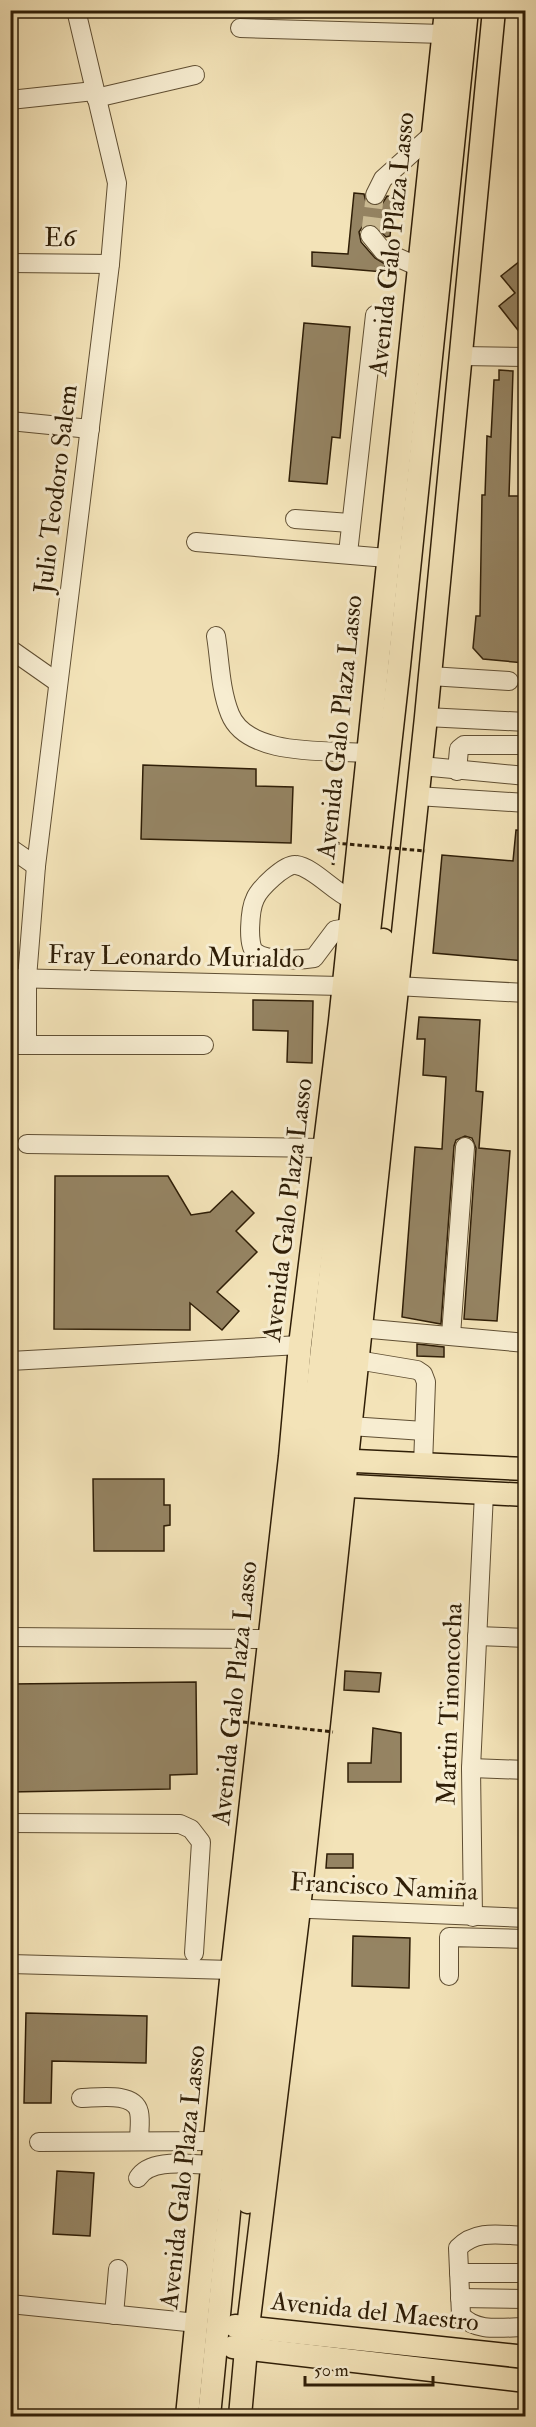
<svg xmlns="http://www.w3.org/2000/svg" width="536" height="2427" font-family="'IM FELL Double Pica',serif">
  <rect width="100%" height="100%" fill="#f3e3b8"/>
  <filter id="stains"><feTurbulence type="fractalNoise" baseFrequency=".00333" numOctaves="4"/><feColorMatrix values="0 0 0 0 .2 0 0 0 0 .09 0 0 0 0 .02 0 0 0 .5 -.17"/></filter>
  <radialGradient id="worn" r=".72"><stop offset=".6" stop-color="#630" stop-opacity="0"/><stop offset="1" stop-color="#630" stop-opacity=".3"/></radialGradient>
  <g fill="#958463" stroke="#2f1e07" stroke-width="1.5">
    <polygon points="354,193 364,194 366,202 375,206 382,204 387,196 394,197 390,236 386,237 373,224 363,226 359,232 361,242 375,258 385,264 384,272 312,266 312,252 348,254"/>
    <polygon points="525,257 525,339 499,306 515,293 501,276"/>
    <polygon points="304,323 350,327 340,438 332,437 327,484 289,481"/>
    <polygon points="499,370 513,371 509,496 525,496 525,663 483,659 473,648 476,616 480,616 482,495 485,495 487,436 491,437 494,380 499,380"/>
    <polygon points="143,765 256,769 256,786 293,787 291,843 141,839"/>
    <polygon points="516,830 525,831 525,961 433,953 442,855 513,861"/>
    <polygon points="253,1000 313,1001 312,1063 287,1062 288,1031 253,1030"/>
    <polygon points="419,1017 480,1020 476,1091 483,1092 479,1148 510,1151 497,1321 464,1319 476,1148 472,1138 465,1136 456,1140 454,1146 441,1324 402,1317 415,1147 442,1149 446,1077 423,1075 425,1039 417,1039"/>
    <polygon points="55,1176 168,1176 191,1215 210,1212 232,1191 254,1213 236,1231 257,1252 217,1292 239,1311 222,1330 190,1303 190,1330 54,1329"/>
    <polygon points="417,1344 444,1347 444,1357 417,1356"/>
    <polygon points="93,1479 164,1479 164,1505 170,1505 170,1525 164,1526 164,1551 94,1551"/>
    <polygon points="345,1671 381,1673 379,1692 344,1690"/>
    <polygon points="196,1682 197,1774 170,1775 170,1789 10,1792 10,1684"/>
    <polygon points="373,1728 401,1733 401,1782 348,1782 348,1763 371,1763"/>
    <polygon points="327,1854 353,1854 353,1868 326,1868"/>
    <polygon points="353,1936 410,1938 409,1988 352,1986"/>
    <polygon points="26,2013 147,2016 146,2063 52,2061 51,2103 24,2103"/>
    <polygon points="57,2171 94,2173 90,2236 53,2234"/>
  </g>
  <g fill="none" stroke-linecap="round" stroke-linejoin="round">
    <polyline stroke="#ccbc95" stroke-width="18" stroke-dasharray="18 9" stroke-linecap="butt" points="370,235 375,195"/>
    <defs>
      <g id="minor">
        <polyline points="240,28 443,34"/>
        <polyline points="96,98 195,75"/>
        <polyline points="10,100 94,91"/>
        <polyline points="375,195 383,179 433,134"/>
        <polyline points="370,235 383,251 419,267"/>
        <polyline points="10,263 110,264"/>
        <polyline points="461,356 526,357"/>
        <polyline points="10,421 90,429"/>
        <polyline points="295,519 350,523"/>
        <polyline points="196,542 387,558"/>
        <polyline points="348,553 375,315"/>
        <path d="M216,636C220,661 220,689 230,714C247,757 327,750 366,753"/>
        <polyline points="10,649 57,682"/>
        <polyline points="430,676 509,681"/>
        <polyline points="426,717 526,722"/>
        <polyline points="421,766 526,776"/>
        <polyline points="457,771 459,749 464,745 518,745"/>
        <polyline points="417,796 526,803"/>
        <polyline points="10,848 36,866"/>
        <path d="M347,928L335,930L314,958C301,960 265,961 255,952C247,946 250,909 255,899C259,889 285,863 296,865C313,867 334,892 351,899"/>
        <polyline points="10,978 341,986"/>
        <polyline points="396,986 526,993"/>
        <polyline points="10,1045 204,1045"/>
        <polyline points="27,1045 27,978 36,866 110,264 117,183 76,10"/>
        <polyline points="27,1144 324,1148"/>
        <polyline points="360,1328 526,1343"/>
        <polyline points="451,1335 465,1147"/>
        <polyline points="357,1360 417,1370 423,1374 426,1382 423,1465"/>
        <polyline points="10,1361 300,1345"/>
        <polyline points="350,1426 424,1431"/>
        <polyline points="477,1636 526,1638"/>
        <polyline points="10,1637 269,1639"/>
        <polyline points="471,1768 526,1770"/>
        <polyline points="10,1823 180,1824 191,1829 201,1842 194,1953"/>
        <polyline points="286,1908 526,1918"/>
        <polyline points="473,1917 471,1768 484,1493"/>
        <polyline points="10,1964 232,1970"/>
        <polyline points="449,1976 449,1937 526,1939"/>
        <path d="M81,2098C96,2098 134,2091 139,2112C141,2121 139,2132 139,2141"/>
        <polyline points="39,2142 215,2141"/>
        <path d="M138,2178C151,2157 191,2165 213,2165"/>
        <path d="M526,2236C501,2235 476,2229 458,2248L461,2315C476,2333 504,2327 526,2327"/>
        <polyline points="459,2273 526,2273"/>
        <polyline points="460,2298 526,2299"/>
        <polyline points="10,2304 197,2323"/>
        <polyline points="114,2315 118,2269"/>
      </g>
      <g id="major">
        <polyline points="334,1460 526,1469"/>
        <polyline points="331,1485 526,1495"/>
        <polyline points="248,2202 383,940"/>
        <polyline points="235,2326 526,2357"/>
        <polyline points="233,2347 526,2381"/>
        <polyline points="187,2416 232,1970 290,1457 300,1345 340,1021 446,10"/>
        <polyline points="209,2416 259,1907 399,666 467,10"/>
        <polyline points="240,2416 248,2327 299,1909 426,717 494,10"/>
      </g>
    </defs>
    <use href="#minor" stroke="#604f33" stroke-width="20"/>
    <use href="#major" stroke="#2f1e07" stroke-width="25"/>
    <polyline stroke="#2f1e07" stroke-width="3" stroke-dasharray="4.5 3" stroke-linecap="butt" points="333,865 335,843"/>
    <use href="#minor" stroke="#f7edd1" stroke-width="18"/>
    <use href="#major" stroke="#f3e3b8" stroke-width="22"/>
    <g stroke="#2f1e07" stroke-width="3" stroke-dasharray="4.5 3" stroke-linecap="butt">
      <polyline points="335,843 425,851"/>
      <polyline points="243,1722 333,1732"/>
    </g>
  </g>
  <g text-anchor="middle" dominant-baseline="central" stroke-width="6" stroke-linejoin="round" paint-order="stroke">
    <g font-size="26" fill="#2f1e07" stroke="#f7edd1">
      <text transform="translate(60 238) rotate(1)">E6</text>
      <text transform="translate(392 244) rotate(-84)">Avenida Galo Plaza Lasso</text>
      <text transform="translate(56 489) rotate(-83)">Julio Teodoro Salem</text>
      <text transform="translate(340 727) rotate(-84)">Avenida Galo Plaza Lasso</text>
      <text transform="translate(176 957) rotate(1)">Fray Leonardo Murialdo</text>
      <text transform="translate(288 1210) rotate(-83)">Avenida Galo Plaza Lasso</text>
      <text transform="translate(235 1693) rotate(-84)">Avenida Galo Plaza Lasso</text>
      <text transform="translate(450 1704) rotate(-88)">Martin Tinoncocha</text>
      <text transform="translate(384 1887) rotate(3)">Francisco Namiña</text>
      <text transform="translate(183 2177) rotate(-84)">Avenida Galo Plaza Lasso</text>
      <text transform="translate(375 2312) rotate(6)">Avenida del Maestro</text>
    </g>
  </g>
  <rect width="536" height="2427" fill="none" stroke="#f3e3b8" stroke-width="36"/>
  <rect x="12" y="12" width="512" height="2403" fill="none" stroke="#2f1e07" stroke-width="3"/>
  <rect x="18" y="18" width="500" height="2391" fill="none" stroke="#2f1e07" stroke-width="1.5"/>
  <path d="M305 2376v9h128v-9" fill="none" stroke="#2f1e07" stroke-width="3"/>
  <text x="314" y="2376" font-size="18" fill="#2f1e07" stroke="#f7edd1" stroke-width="4.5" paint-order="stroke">50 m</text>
  <rect width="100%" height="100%" filter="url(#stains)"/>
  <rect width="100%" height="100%" fill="url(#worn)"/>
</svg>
